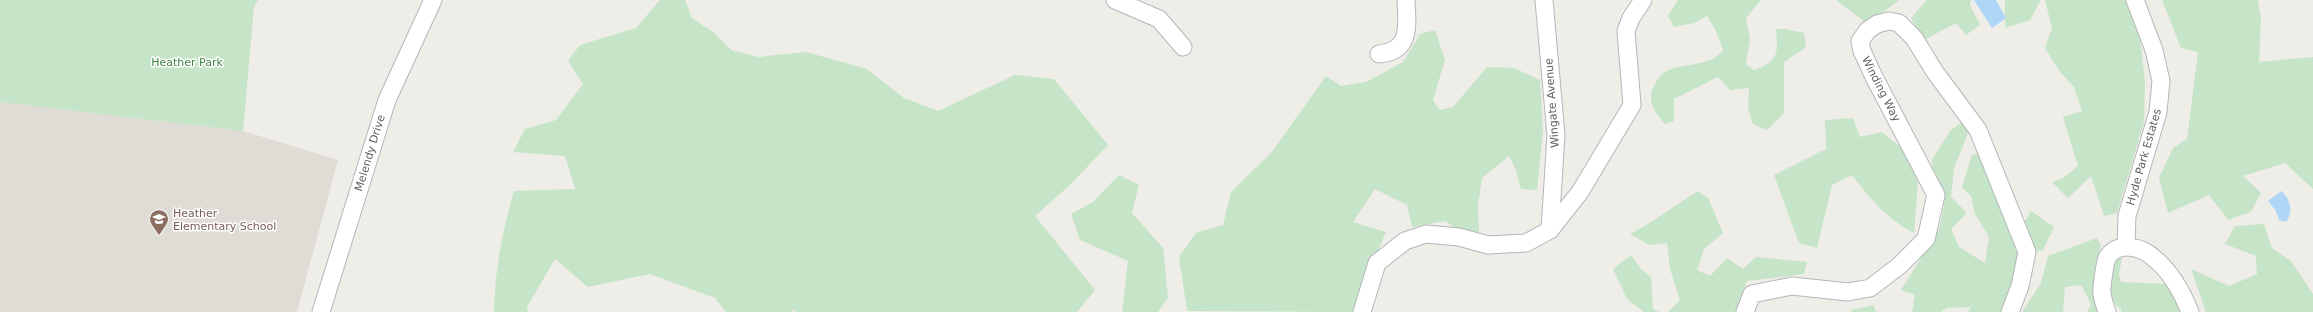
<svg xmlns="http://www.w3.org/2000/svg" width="2313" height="312" font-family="'DejaVu Sans',sans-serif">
  <rect width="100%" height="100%" fill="#efede7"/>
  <polygon fill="#dfdcd5" points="0,102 243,131 338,160 297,312 0,312"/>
  <g fill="#c6e4c7">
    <polygon points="0,0 258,0 254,7 243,131 0,102"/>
    <path d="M660,0H685L692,18L713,32L731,50L758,57L806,52L867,69L904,98L938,111L1015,75L1054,79L1108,145L1070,185L1035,216L1095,290L1077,312H795V309L791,312H726L715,298L650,274L588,287L555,259L527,307L528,312H494C495,269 502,232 514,191L575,189L565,156L513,152L525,129L556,120L583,84L568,61L580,45L636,28Z"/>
    <path d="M1678,0H1761L1746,18L1750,39L1746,64L1754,70C1779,61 1778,54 1776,29H1785L1804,33L1806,47L1784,62V113L1767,130L1753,124L1748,108L1749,88L1730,90L1718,77L1674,99V121L1665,124C1655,113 1646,101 1654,86C1656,83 1658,77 1661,75C1677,61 1709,69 1723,50L1716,31L1707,16L1694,23L1674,27L1668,16Z"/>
    <polygon points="1836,0 1899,0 1885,11 1865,22"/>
    <polygon points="1927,0 1971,0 1970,5 1980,25 1966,35 1956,23 1924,40 1911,18"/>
    <polygon points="2005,0 2041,0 2030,20 2005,28"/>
    <polygon points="2045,0 2125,0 2140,37 2145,83 2144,122 2117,213 2104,216 2091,176 2068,198 2052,182 2063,178 2078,166 2063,117 2082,111 2074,87 2060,72 2045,48 2052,28"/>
    <polygon points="2162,0 2258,0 2261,19 2259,62 2313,57 2313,189 2285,163 2243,176 2261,193 2251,212 2228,220 2209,195 2168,213 2159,178 2173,148 2187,139 2198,52 2181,48"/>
    <polygon points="1435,30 1445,60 1433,100 1440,110 1453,107 1487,67 1514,68 1540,80 1543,131 1537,190 1521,189 1516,170 1509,156 1482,178 1478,205 1479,232 1456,228 1445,221 1412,227 1407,205 1375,189 1353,222 1386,232 1352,312 1187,311 1179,257 1196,233 1223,225 1231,192 1271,153 1326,76 1341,86 1366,82 1403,62 1420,34"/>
    <path d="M1853,118L1860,137L1882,132L1903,149L1918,182L1914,233C1888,220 1869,198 1852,175L1832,185L1817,248L1799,243L1774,175L1826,149L1825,120Z"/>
    <polygon points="1962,122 1969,131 1954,168 1951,197 1967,213 1951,229 1959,247 1985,263 1989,237 1975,214 1971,196 1962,187 1972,155 1981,152 2001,204 2009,230 2026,220 2031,211 2054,227 2043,250 2020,254 2005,312 1968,312 1971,307 1947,308 1941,312 1912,312 1915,295 1901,290 1939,229 1944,206 1934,180 1932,160 1950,131"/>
    <polygon points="1119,175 1139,185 1132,213 1163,248 1168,298 1158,312 1122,312 1128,261 1080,240 1071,214 1093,202"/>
    <path d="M1698,191L1708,198L1723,233L1704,249L1697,270L1710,276L1727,258L1743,269L1756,257L1807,262L1804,274L1747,281L1737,312H1668L1680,300L1670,269L1667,243L1649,245L1630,234C1654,222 1675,205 1698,191Z"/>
    <polygon points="2264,224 2272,248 2291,261 2313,294 2313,312 2206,312 2191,269 2229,286 2257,274 2256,256 2225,244 2235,226"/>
    <polygon points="2097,238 2101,246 2097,259 2122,258 2119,274 2121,282 2167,284 2192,312 2121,312 2121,309 2114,303 2100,312 2087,312 2091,304 2081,285 2065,287 2063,312 2022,312 2041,283 2048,256"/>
    <polygon points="1631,255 1641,269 1651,277 1653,309 1660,312 1644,312 1627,299 1613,269"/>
    <polygon points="1874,305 1876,312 1852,312 1851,310"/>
  </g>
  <g fill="#afd5f7">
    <polygon points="1974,0 1996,0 2006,18 1992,28"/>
    <path d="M2281,191C2290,197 2294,213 2286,222L2279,220L2276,211L2268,201Z"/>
  </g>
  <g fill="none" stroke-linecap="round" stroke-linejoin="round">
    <defs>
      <g id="minor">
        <polyline points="1115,0 1159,19 1183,47"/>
        <polyline points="1544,0 1556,135 1550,230"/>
        <path d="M1379,54C1412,51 1407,25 1406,0"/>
        <polyline points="2126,246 2127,216 2158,112 2161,81 2154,50 2135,0"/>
        <polyline points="321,312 387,100 433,0"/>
        <polyline points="1362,312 1377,263 1405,241 1426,234 1459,237 1488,245 1526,243 1550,230 1580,192 1632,105 1626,31 1631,18 1643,0"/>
        <polyline points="1745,312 1752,294 1792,286 1848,292 1870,288 1899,266 1926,239 1936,195 1874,77 1862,51 1860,41 1868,30 1877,24 1889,21 1899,23 1914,38 1935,72 1978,130 2027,252 2020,286 2010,312"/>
        <path d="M2107,312C2105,306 2103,300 2102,294C2101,289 2105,263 2107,258C2117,240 2143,247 2155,259C2172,273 2182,292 2190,312"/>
      </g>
    </defs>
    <use href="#minor" stroke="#b4b6ba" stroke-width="19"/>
    <use href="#minor" stroke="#fff" stroke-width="17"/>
  </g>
  <defs>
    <symbol id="school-pin" viewBox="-11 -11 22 30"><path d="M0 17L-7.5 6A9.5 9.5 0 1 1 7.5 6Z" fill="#8d6e63" stroke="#fff"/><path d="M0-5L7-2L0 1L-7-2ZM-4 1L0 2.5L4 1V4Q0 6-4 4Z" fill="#fff"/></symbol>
  </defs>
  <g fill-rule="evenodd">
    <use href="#school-pin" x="148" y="208" width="22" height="30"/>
  </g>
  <g text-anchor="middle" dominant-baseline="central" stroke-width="3" stroke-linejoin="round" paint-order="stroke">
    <g font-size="11" fill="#3e8444" stroke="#fff">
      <text x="187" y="62">Heather Park</text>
    </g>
    <g font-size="11" fill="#5e6166" stroke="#fff">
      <text transform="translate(1881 89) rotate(63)">Winding Way</text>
      <text transform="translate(1552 103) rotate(-94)">Wingate Avenue</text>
      <text transform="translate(370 153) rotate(-73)">Melendy Drive</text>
      <text transform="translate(2144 157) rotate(-74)">Hyde Park Estates</text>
    </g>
    <g font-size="11" fill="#785e54" stroke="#fff" text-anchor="start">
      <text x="173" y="213">Heather<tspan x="173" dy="13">Elementary School</tspan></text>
    </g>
  </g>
</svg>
